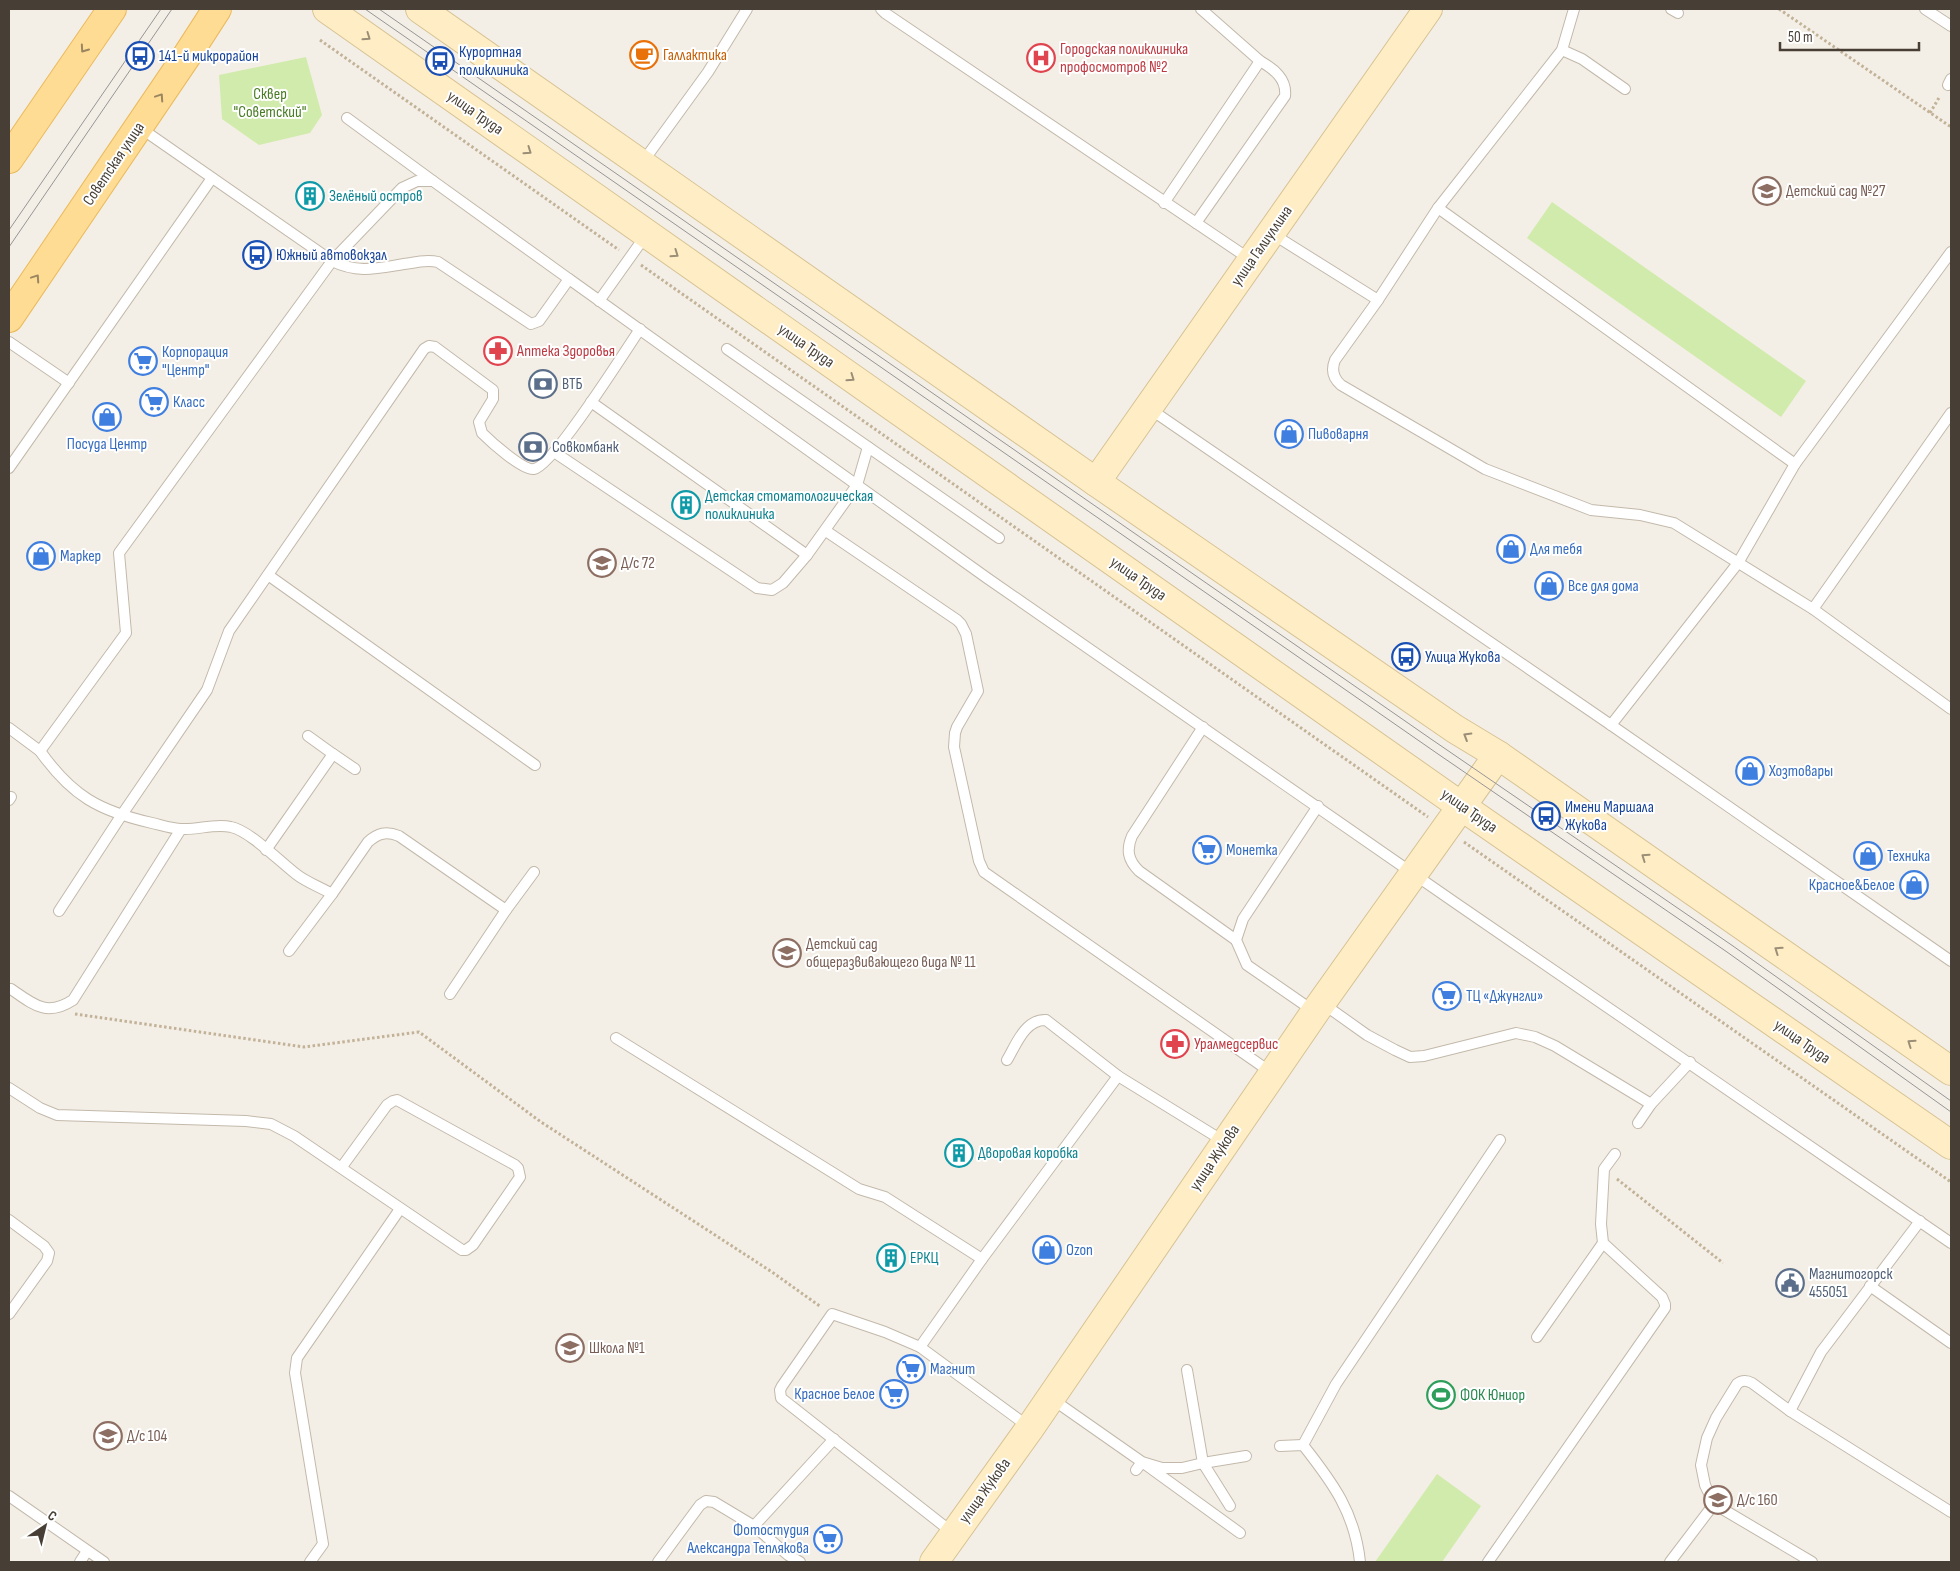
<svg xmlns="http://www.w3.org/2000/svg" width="1960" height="1571" font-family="'Sofia Sans Condensed',sans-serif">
  <rect width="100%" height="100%" fill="#f4efe6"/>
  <g fill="#d1ebac">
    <polygon points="306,57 322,115 310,133 259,145 222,119 219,75"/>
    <polygon points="1552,202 1806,381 1781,417 1527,238"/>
    <polygon points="1437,1474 1481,1506 1442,1562 1375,1562"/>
  </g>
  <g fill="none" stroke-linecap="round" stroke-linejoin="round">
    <defs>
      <g id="lane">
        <polyline points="881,9 885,13 1251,260"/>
        <polyline points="1201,9 1260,61"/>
        <polyline points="1671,9 1678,13"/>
        <polyline points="1925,9 1951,26"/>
        <polyline points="1562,50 1582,59 1625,89"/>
        <polyline points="1948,85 1951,79"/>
        <polyline points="347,118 433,181"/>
        <path d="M139,127L332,261C360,275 381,267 411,263C421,261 429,260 438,262L531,324L539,321L569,279L987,578L1457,904L1951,1243"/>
        <polyline points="642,163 708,72 747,9"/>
        <path d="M1164,203L1260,61C1274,69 1287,79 1285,96L1196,223"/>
        <polyline points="1438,208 1795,464"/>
        <path d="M1271,233L1378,300L1335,360C1331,370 1333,378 1341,385L1485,469L1591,510L1640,515L1674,523L1813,609L1951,709"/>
        <polyline points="1378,300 1438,208 1562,50 1574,9"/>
        <polyline points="599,301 646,235"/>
        <polyline points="9,342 69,383"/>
        <polyline points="727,349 999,538"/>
        <polyline points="591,402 807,555"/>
        <polyline points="1150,409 1611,725 1951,961"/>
        <polyline points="554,452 757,588 772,590 783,583 807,555 857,485 868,447"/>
        <polyline points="9,468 212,178"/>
        <polyline points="826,531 957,620 961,624 966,634 978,691 957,727 955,733 954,747 979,861 984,872 1272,1073"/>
        <polyline points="268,575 535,765"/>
        <polyline points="1813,609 1951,413"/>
        <polyline points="1611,725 1738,563 1795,464 1951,252"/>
        <path d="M1203,727L1132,836C1126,850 1128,860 1139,871L1236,940"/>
        <polyline points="9,728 40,751 126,633 119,553 332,261 402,188 417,181 433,181 569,279"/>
        <path d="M40,751C72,796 99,811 152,823C161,825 172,829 182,829C198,830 215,823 231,827C250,831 279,861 296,874C306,882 320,887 332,894L368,842C378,833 386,831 399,836L506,910L450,994"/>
        <polyline points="333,754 355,769"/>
        <polyline points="9,800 11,797"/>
        <polyline points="266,850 333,754 308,736"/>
        <polyline points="506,910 534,872"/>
        <path d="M59,911L121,816L207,690L229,631L424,349L429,346L435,347L493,390V399L479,422L482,433C490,441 523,471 534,469C552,467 626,350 640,329"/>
        <polyline points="289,951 332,894"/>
        <path d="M11,989C34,1005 47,1017 73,1000L181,829"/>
        <polyline points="1322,1003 1367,1035 1395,1050 1410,1057 1424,1056 1516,1033 1535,1037 1555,1046 1651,1104"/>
        <polyline points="1315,1012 1247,965 1236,940 1243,919 1318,806"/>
        <polyline points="616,1038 859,1189 885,1197 982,1259"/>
        <path d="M1007,1060C1016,1045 1025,1019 1046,1020L1118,1076"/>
        <polyline points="9,1088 40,1108 57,1115 246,1121 271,1124 294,1136 462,1250 466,1250 473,1245 520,1177 518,1168 515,1165 397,1100 393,1101 387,1105 341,1168"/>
        <polyline points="1638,1123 1651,1104 1690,1062"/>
        <polyline points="9,1220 44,1246 49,1253 47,1261 9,1314"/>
        <polyline points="1920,1221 1821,1352 1790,1411 1951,1512"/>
        <polyline points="1870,1286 1951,1343"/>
        <polyline points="1537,1337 1603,1243"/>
        <polyline points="920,1347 982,1259 1118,1076 1225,1142"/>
        <polyline points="1187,1370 1203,1463 1230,1506"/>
        <polyline points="1052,1399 1142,1462 1162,1468 1182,1468 1203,1463 1246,1456"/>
        <path d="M1790,1411L1752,1383C1746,1380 1742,1380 1737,1384L1716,1418L1707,1438L1701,1465L1705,1485L1714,1504L1812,1562"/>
        <polyline points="1303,1445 1336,1384 1500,1140"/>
        <path d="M1280,1446L1303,1445C1333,1483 1355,1513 1360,1562"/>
        <polyline points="1136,1470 1142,1462 1240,1533"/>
        <polyline points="9,1496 104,1562"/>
        <polyline points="754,1526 834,1439"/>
        <polyline points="953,1533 781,1398 780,1390 782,1386 832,1314 885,1332 920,1347 1029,1427"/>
        <polyline points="80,1562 87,1551"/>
        <polyline points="310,1562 323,1544 295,1373 297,1358 400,1209"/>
        <polyline points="658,1562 700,1505 706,1501 714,1502 754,1526 788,1555 800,1562"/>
        <polyline points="1488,1562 1665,1308 1665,1304 1662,1297 1603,1243 1601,1224 1604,1169 1615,1154"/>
        <polyline points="1670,1562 1714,1504"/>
      </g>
      <g id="secondary">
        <polyline points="327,9 1461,806 1951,1145"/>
        <polyline points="420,9 1096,482 1455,729 1498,755 1951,1071"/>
        <polyline points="1096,482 1428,9"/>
        <polyline points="934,1562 1030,1428 1315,1012 1498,755"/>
      </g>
      <g id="primary">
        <polyline points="9,159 112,9"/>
        <polyline points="9,318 186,57 217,9"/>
      </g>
    </defs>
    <use href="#lane" stroke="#c3b9ab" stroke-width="12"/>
    <use href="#secondary" stroke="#d7c293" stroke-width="30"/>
    <use href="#primary" stroke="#eaba5d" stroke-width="30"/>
    <g stroke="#c2b298" stroke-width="3" stroke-dasharray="2.5 2.5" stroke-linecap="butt">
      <polyline points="1779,9 1951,127"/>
      <polyline points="320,40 619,250"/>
      <polyline points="1930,113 1940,96"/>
      <polyline points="641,265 1428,817"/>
      <polyline points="1464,842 1951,1182"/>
      <polyline points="75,1014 304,1047 419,1032 541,1122 772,1272 821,1307"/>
      <polyline points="1617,1179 1723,1263"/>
    </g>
    <use href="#lane" stroke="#fff" stroke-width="10"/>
    <use href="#secondary" stroke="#ffeec5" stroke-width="28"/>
    <use href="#primary" stroke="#ffdc94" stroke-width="28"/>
    <g stroke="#969696" stroke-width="1">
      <polyline points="365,9 1438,754 1727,952 1951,1112"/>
      <polyline points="379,9 1431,739 1733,946 1951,1101"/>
      <polyline points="9,230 161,9"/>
      <polyline points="9,247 172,9"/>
    </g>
  </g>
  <defs><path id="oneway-chevron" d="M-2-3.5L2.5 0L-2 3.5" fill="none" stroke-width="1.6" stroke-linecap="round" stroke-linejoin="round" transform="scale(1.25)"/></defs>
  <g stroke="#9a8e76">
    <use href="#oneway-chevron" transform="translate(367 37) rotate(35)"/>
    <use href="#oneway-chevron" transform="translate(528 151) rotate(35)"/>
    <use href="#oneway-chevron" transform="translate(675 254) rotate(35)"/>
    <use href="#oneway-chevron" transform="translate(851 378) rotate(35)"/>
    <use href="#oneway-chevron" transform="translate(1467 736) rotate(-149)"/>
    <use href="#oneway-chevron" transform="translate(1645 857) rotate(-145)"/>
    <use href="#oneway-chevron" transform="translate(1778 950) rotate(-145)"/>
    <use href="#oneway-chevron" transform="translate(1911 1043) rotate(-145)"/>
  </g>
  <g stroke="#9a8660">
    <use href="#oneway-chevron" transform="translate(84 49) rotate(125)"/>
    <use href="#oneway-chevron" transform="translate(160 97) rotate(-56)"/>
    <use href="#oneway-chevron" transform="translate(36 278) rotate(-56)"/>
  </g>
  <defs>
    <symbol id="cafe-ring" viewBox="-11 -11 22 22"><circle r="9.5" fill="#fff" stroke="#e8710a" stroke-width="1.5"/><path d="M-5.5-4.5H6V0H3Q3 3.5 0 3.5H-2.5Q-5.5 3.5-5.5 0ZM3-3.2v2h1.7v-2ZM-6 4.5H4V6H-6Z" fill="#e8710a"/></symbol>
    <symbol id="bus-ring" viewBox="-11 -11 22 22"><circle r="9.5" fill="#fff" stroke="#1a4fb4" stroke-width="1.5"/><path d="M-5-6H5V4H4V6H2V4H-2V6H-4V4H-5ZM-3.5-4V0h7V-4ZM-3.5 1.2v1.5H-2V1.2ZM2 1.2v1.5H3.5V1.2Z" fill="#1a4fb4"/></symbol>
    <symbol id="hospital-ring" viewBox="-11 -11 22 22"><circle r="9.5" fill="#fff" stroke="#e0444e" stroke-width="1.5"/><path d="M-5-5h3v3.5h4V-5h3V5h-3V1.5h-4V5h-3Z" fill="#e0444e"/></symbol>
    <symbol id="school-ring" viewBox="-11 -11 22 22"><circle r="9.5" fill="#fff" stroke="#8d6e63" stroke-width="1.5"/><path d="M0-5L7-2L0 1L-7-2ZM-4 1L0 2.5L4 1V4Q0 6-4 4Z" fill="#8d6e63"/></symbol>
    <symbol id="building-ring" viewBox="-11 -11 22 22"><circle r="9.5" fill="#fff" stroke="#0f9aa8" stroke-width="1.5"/><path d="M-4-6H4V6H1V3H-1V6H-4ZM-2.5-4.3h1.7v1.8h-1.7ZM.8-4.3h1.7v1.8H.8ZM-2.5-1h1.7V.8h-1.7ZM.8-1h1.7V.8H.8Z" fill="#0f9aa8"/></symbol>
    <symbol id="pharmacy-ring" viewBox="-11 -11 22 22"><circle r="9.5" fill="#fff" stroke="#e0444e" stroke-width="1.5"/><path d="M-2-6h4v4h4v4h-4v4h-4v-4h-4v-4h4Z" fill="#e0444e"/></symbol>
    <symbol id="supermarket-ring" viewBox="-11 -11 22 22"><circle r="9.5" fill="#fff" stroke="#3f7fe0" stroke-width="1.5"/><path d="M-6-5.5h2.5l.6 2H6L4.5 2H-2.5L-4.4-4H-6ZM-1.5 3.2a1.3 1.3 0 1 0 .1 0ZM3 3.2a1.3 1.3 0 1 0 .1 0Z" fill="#3f7fe0"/></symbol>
    <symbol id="bank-ring" viewBox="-11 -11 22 22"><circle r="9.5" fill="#fff" stroke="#5c6f8a" stroke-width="1.5"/><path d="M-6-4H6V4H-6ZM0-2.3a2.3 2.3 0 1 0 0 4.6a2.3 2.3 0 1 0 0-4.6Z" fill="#5c6f8a"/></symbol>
    <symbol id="shop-ring" viewBox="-11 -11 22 22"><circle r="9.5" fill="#fff" stroke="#3f7fe0" stroke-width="1.5"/><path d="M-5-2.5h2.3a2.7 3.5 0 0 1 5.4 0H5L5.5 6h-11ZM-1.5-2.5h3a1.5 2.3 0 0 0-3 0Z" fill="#3f7fe0"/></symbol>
    <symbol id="civic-ring" viewBox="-11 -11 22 22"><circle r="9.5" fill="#fff" stroke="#5c6f8a" stroke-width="1.5"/><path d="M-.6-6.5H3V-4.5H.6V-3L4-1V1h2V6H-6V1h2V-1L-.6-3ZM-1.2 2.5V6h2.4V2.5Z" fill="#5c6f8a"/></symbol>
    <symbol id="stadium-ring" viewBox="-11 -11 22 22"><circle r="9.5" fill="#fff" stroke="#2e9e5b" stroke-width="1.5"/><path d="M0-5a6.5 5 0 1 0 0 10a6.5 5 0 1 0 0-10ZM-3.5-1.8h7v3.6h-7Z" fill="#2e9e5b"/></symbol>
  </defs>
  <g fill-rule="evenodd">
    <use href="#cafe-ring" x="628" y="39" width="32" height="32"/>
    <use href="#bus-ring" x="124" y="40" width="32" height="32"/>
    <use href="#hospital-ring" x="1025" y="42" width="32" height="32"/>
    <use href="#bus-ring" x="424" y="45" width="32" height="32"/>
    <use href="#school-ring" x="1751" y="175" width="32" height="32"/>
    <use href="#building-ring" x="294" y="180" width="32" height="32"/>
    <use href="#bus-ring" x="241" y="239" width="32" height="32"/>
    <use href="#pharmacy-ring" x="482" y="335" width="32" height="32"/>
    <use href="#supermarket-ring" x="127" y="345" width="32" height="32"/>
    <use href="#bank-ring" x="527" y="368" width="32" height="32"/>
    <use href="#supermarket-ring" x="138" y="386" width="32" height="32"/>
    <use href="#shop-ring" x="91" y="401" width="32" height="32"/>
    <use href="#shop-ring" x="1273" y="418" width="32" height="32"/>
    <use href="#bank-ring" x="517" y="431" width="32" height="32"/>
    <use href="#building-ring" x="670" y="489" width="32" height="32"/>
    <use href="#shop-ring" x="1495" y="533" width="32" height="32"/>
    <use href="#shop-ring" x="25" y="540" width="32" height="32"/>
    <use href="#school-ring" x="586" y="547" width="32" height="32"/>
    <use href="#shop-ring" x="1533" y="570" width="32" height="32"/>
    <use href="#bus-ring" x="1390" y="641" width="32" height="32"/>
    <use href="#shop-ring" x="1734" y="755" width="32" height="32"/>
    <use href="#bus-ring" x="1530" y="800" width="32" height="32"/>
    <use href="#supermarket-ring" x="1191" y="834" width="32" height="32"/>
    <use href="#shop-ring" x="1852" y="840" width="32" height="32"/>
    <use href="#shop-ring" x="1898" y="869" width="32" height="32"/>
    <use href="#school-ring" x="771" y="937" width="32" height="32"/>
    <use href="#supermarket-ring" x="1431" y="980" width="32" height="32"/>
    <use href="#pharmacy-ring" x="1159" y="1028" width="32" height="32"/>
    <use href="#building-ring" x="943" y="1137" width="32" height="32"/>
    <use href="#shop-ring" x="1031" y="1234" width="32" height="32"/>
    <use href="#building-ring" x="875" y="1242" width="32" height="32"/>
    <use href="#civic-ring" x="1774" y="1267" width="32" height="32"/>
    <use href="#school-ring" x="554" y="1332" width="32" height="32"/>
    <use href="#supermarket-ring" x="895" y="1353" width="32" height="32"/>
    <use href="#supermarket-ring" x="878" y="1378" width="32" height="32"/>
    <use href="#stadium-ring" x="1425" y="1379" width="32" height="32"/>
    <use href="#school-ring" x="92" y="1420" width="32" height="32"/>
    <use href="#school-ring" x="1702" y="1484" width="32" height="32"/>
    <use href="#supermarket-ring" x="812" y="1523" width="32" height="32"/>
  </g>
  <g text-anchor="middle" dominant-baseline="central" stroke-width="4" stroke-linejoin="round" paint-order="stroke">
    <g font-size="16" fill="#be3a42" stroke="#fff" text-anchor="start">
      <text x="1060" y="49">Городская поликлиника<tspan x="1060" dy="18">профосмотров №2</tspan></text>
      <text x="517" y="351">Аптека Здоровья</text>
      <text x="1194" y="1044">Уралмедсервис</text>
    </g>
    <g font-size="16" fill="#164399" stroke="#fff" text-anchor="start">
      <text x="459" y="52">Курортная<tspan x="459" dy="18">поликлиника</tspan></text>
      <text x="159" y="56">141-й микрорайон</text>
      <text x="276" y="255">Южный автовокзал</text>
      <text x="1425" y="657">Улица Жукова</text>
      <text x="1565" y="807">Имени Маршала<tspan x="1565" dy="18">Жукова</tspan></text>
    </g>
    <g font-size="16" fill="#c56008" stroke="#fff" text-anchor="start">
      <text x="663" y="55">Галлактика</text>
    </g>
    <g font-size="16" fill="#497c24" stroke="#fff">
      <text x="270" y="94">Сквер<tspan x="270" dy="18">"Советский"</tspan></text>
    </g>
    <g font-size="16" fill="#473f35" stroke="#fff">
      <text transform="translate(475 113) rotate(35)">улица Труда</text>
      <text transform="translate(114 164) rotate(-56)">Советская улица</text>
      <text transform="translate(1262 246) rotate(-55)">улица Галиуллина</text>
      <text transform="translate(806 346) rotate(35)">улица Труда</text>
      <text transform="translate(1138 579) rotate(35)">улица Труда</text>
      <text transform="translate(1469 811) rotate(35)">улица Труда</text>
      <text transform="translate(1802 1042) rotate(35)">улица Труда</text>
      <text transform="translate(1215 1158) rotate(-56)">улица Жукова</text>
      <text transform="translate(985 1491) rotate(-54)">улица Жукова</text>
    </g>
    <g font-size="16" fill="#785e54" stroke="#fff" text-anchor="start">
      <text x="1786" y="191">Детский сад №27</text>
      <text x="621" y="563">Д/с 72</text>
      <text x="806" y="944">Детский сад<tspan x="806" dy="18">общеразвивающего вида № 11</tspan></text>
      <text x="589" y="1348">Школа №1</text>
      <text x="127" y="1436">Д/с 104</text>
      <text x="1737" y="1500">Д/с 160</text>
    </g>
    <g font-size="16" fill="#0d838f" stroke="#fff" text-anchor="start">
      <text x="329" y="196">Зелёный остров</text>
      <text x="705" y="496">Детская стоматологическая<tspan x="705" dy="18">поликлиника</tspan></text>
      <text x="978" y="1153">Дворовая коробка</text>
      <text x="910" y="1258">ЕРКЦ</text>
    </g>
    <g font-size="16" fill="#366cbe" stroke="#fff" text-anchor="start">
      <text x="162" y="352">Корпорация<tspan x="162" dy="18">"Центр"</tspan></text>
      <text x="173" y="402">Класс</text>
      <text x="1308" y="434">Пивоварня</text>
      <text x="107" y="444" text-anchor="middle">Посуда Центр</text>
      <text x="1530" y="549">Для тебя</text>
      <text x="60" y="556">Маркер</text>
      <text x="1568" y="586">Все для дома</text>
      <text x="1769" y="771">Хозтовары</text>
      <text x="1226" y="850">Монетка</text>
      <text x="1887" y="856">Техника</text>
      <text x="1895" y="885" text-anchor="end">Красное&amp;Белое</text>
      <text x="1466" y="996">ТЦ «Джунгли»</text>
      <text x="1066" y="1250">Ozon</text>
      <text x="930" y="1369">Магнит</text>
      <text x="875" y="1394" text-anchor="end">Красное Белое</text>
      <text x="809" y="1530" text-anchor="end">Фотостудия<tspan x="809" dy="18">Александра Теплякова</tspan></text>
    </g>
    <g font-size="16" fill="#4e5e75" stroke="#fff" text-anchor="start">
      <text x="562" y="384">ВТБ</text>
      <text x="552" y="447">Совкомбанк</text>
      <text x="1809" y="1274">Магнитогорск<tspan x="1809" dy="18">455051</tspan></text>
    </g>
    <g font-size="16" fill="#27864d" stroke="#fff" text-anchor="start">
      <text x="1460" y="1395">ФОК Юниор</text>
    </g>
  </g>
  <rect width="1960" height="1571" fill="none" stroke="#473f35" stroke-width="20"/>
  <g transform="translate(45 1526) rotate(35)" stroke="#ffffff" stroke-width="4" paint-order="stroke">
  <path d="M0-4L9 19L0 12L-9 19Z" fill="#473f35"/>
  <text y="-8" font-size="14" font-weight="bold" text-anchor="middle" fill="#473f35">С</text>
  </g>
  <path d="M1780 42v8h139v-8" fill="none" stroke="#473f35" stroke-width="2.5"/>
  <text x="1788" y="42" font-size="15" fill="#473f35" stroke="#ffffff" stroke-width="4" paint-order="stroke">50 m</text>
</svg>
